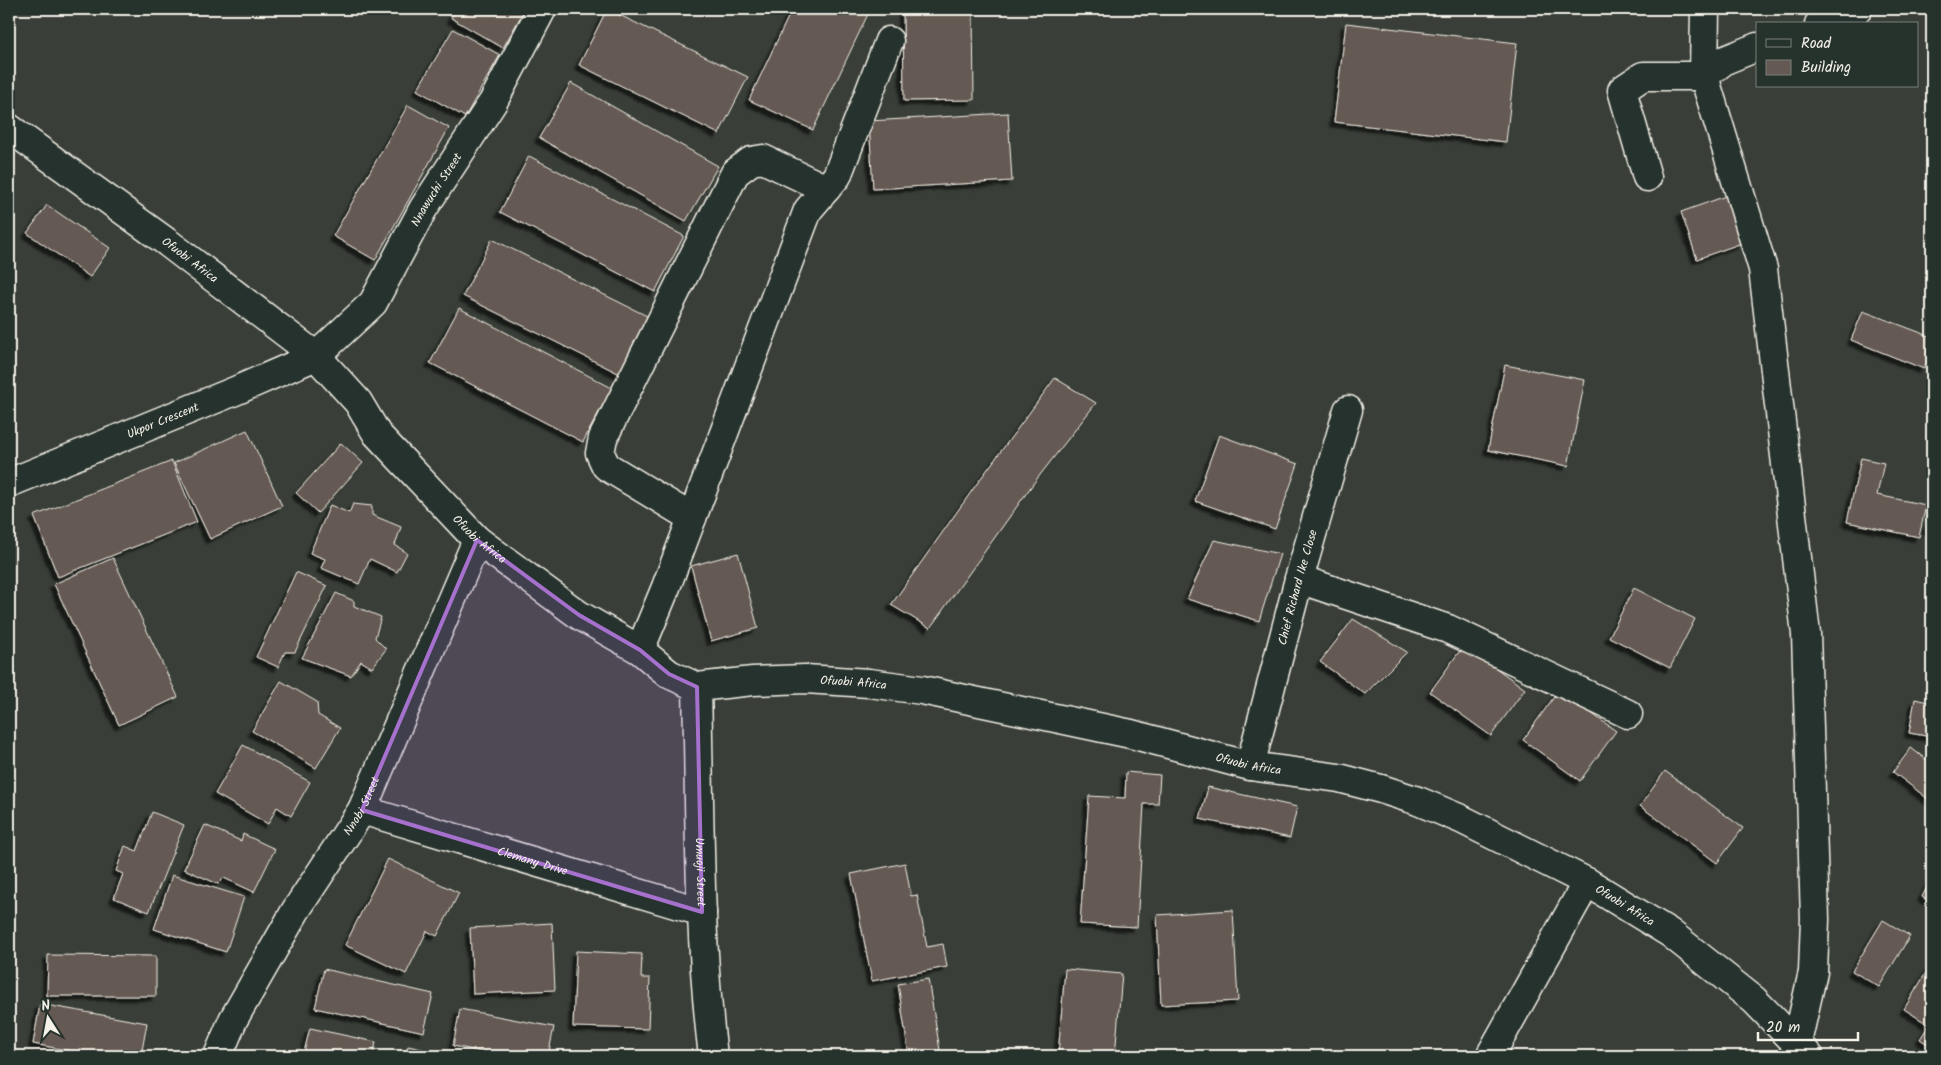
<svg xmlns="http://www.w3.org/2000/svg" width="1941" height="1065" font-family="Kalam,sans-serif">
  <defs>
    <filter id="shadow"><feDropShadow dx="-4.5" dy="4.5" stdDeviation="1" flood-color="#0009"/></filter>
  </defs>
  <rect width="100%" height="100%" fill="#393f38"/>
  <filter id="ink" filterUnits="userSpaceOnUse"><feTurbulence type="fractalNoise" baseFrequency=".02" numOctaves="2"/><feDisplacementMap in="SourceGraphic" scale="10" xChannelSelector="R" yChannelSelector="G"/><feConvolveMatrix kernelMatrix="1 2 1 2 8 2 1 2 1" color-interpolation-filters="sRGB"/></filter>
  <g filter="url(#ink)">
    <g fill="#655a53" stroke="#f4f1e8" filter="url(#shadow)">
      <polygon points="457,9 525,9 503,48 451,18"/>
      <polygon points="607,9 748,77 719,134 579,65"/>
      <polygon points="792,9 862,9 869,12 813,130 749,100"/>
      <polygon points="903,9 973,9 974,100 904,101"/>
      <polygon points="1346,23 1517,43 1506,142 1334,122"/>
      <polygon points="453,29 500,55 465,117 417,90"/>
      <polygon points="571,83 718,166 686,221 539,138"/>
      <polygon points="408,105 449,128 375,260 333,236"/>
      <polygon points="1008,113 1012,181 873,189 869,121"/>
      <polygon points="529,156 684,236 655,292 500,212"/>
      <polygon points="1726,196 1742,243 1697,259 1681,212"/>
      <polygon points="47,205 110,248 90,277 27,233"/>
      <polygon points="492,239 649,317 620,374 463,296"/>
      <polygon points="459,308 612,388 583,442 430,363"/>
      <polygon points="1863,311 1932,337 1932,348 1924,369 1851,340"/>
      <polygon points="1505,365 1585,380 1568,466 1488,450"/>
      <polygon points="1055,378 1096,403 1033,484 930,628 891,605 976,485"/>
      <polygon points="247,430 282,506 210,539 174,463"/>
      <polygon points="1219,435 1298,464 1275,529 1195,501"/>
      <polygon points="341,443 363,463 318,513 296,493"/>
      <polygon points="1861,458 1884,463 1877,495 1926,505 1919,537 1847,522"/>
      <polygon points="172,461 197,522 58,577 34,516"/>
      <polygon points="353,504 372,506 372,515 401,527 395,545 407,553 397,572 370,559 359,584 321,568 325,559 310,553 330,505 349,513"/>
      <polygon points="1932,515 1932,531 1927,529"/>
      <polygon points="1214,540 1280,554 1259,621 1187,599"/>
      <polygon points="738,553 758,628 711,641 691,566"/>
      <polygon points="113,558 178,697 119,725 54,584"/>
      <polygon points="296,572 327,586 295,652 285,652 278,667 256,657"/>
      <polygon points="1634,588 1695,619 1670,668 1609,637"/>
      <polygon points="336,593 354,601 354,606 381,617 375,638 386,649 372,668 361,661 351,676 302,658"/>
      <polygon points="1353,619 1407,652 1365,694 1320,662"/>
      <polygon points="1464,645 1525,689 1491,736 1430,692"/>
      <polygon points="281,681 317,702 318,715 340,728 316,768 252,731"/>
      <polygon points="1559,690 1616,731 1580,781 1523,740"/>
      <polygon points="1915,699 1932,703 1932,737 1909,733"/>
      <polygon points="243,745 310,782 291,816 277,807 268,824 215,794"/>
      <polygon points="1911,748 1932,764 1932,802 1893,772"/>
      <polygon points="1665,771 1743,828 1717,863 1640,806"/>
      <polygon points="1126,772 1160,775 1158,804 1144,804 1137,927 1080,924 1089,796 1125,798"/>
      <polygon points="1208,787 1297,807 1290,838 1200,819"/>
      <polygon points="152,812 184,825 149,912 114,898 123,874 116,871 125,846 137,851"/>
      <polygon points="205,825 241,841 243,834 275,849 254,892 224,878 218,884 184,869"/>
      <polygon points="388,859 459,893 437,936 427,931 406,974 345,945"/>
      <polygon points="905,863 911,896 917,895 927,947 943,944 947,967 872,981 851,874"/>
      <polygon points="172,875 244,897 226,952 154,929"/>
      <polygon points="1932,877 1932,902 1922,897"/>
      <polygon points="1233,910 1238,1001 1161,1005 1157,915"/>
      <polygon points="1883,920 1910,936 1879,987 1852,971"/>
      <polygon points="552,923 555,990 473,994 470,928"/>
      <polygon points="576,951 642,954 641,978 650,978 648,1029 573,1027"/>
      <polygon points="48,955 156,956 156,996 47,996"/>
      <polygon points="1932,963 1932,1047 1920,1039 1929,1025 1904,1009"/>
      <polygon points="324,969 433,994 424,1032 315,1008"/>
      <polygon points="1065,969 1122,974 1115,1056 1058,1056"/>
      <polygon points="928,979 941,1056 909,1056 898,984"/>
      <polygon points="40,1004 147,1023 141,1056 100,1056 33,1044"/>
      <polygon points="460,1009 554,1027 548,1056 503,1056 453,1046"/>
      <polygon points="310,1028 376,1042 373,1056 303,1056"/>
      <polygon points="408,1046 454,1056 405,1056"/>
    </g>
    <g fill="none" stroke-linecap="round" stroke-linejoin="round">
      <defs>
        <g id="minor">
          <polyline points="1705,9 1704,76 1763,269 1806,634 1815,919 1813,972 1797,1043"/>
          <polyline points="1819,24 1858,9"/>
          <path id="s1" d="M9,128L168,243L316,356L358,402L377,434L477,540L579,615L640,650L669,674L697,687L753,681L805,679L869,683L922,690L1131,734L1250,766L1339,778L1381,789L1418,801L1461,819L1587,882L1670,933L1754,1000L1809,1056"/>
          <polyline points="1647,177 1622,90 1643,76 1704,76 1725,60 1757,47"/>
          <path id="s2" d="M9,483L235,391L316,356L373,303L423,209L493,102L542,9"/>
          <polyline points="692,518 606,466 600,453 603,438 735,173 751,161 763,159 826,189"/>
          <polyline points="1299,579 1448,629 1628,714"/>
          <polyline points="640,650 666,587 808,210 837,176 889,41"/>
          <path id="s3" d="M697,687C700,810 698,934 713,1056"/>
          <path id="s4" d="M1250,766L1299,579L1348,410"/>
          <path id="s5" d="M362,810L702,912"/>
          <path id="s6" d="M218,1056L233,1020L296,910L362,810L477,540"/>
          <polyline points="1490,1056 1587,882"/>
        </g>
      </defs>
      <use href="#minor" stroke="#f4f1e8" stroke-width="31"/>
      <use href="#minor" stroke="#26332d" stroke-width="28"/>
    </g>
  </g>
  <path fill="#a571cd" fill-opacity="0.2" stroke="#a571cd" stroke-width="4" stroke-linejoin="round" d="M477,540L579,615L640,650L669,674L697,687L702,912L362,810Z"/>
  <g text-anchor="middle" dominant-baseline="central" stroke-width="4" stroke-linejoin="round" paint-order="stroke">
    <g font-size="12" fill="#f4f1e8" stroke="#26332d">
      <text stroke="none"><textPath href="#s2" startOffset="540">Nnawuchi Street</textPath></text>
      <text stroke="none"><textPath href="#s1" startOffset="224">Ofuobi Africa</textPath></text>
      <text stroke="none"><textPath href="#s2" startOffset="166">Ukpor Crescent</textPath></text>
      <text stroke="none"><textPath href="#s1" startOffset="629">Ofuobi Africa</textPath></text>
      <text stroke="none"><textPath href="#s4" startOffset="185">Chief Richard Ike Close</textPath></text>
      <text stroke="none"><textPath href="#s1" startOffset="1050">Ofuobi Africa</textPath></text>
      <text stroke="none"><textPath href="#s1" startOffset="1454">Ofuobi Africa</textPath></text>
      <text stroke="none"><textPath href="#s6" startOffset="289">Nnobi Street</textPath></text>
      <text stroke="none"><textPath href="#s5" startOffset="178">Clemany Drive</textPath></text>
      <text stroke="none"><textPath href="#s3" startOffset="185">Umuoji Street</textPath></text>
      <text stroke="none"><textPath href="#s1" startOffset="1860">Ofuobi Africa</textPath></text>
    </g>
  </g>
  <rect width="1941" height="1065" fill="none" stroke="#26332d" stroke-width="30"/>
  <rect x="15" y="15" width="1911" height="1035" fill="none" stroke="#f4f1e8" stroke-width="2" filter="url(#ink)"/>
  <rect x="1756" y="22" width="162" height="65" fill="#26332d" stroke="#787f78"/>
  <rect x="1766" y="39" width="25" height="8" fill="#26332d" stroke="#787f78"/>
  <text x="1801" y="48" font-size="15" fill="#f4f1e8">Road</text>
  <rect x="1766" y="60" width="25" height="15" fill="#655a53" stroke="#787f78"/>
  <text x="1801" y="72" font-size="15" fill="#f4f1e8">Building</text>
  <g transform="translate(48 1018) rotate(349)" stroke="#26332d" stroke-width="4" paint-order="stroke">
  <path d="M0-4L9 19L0 12L-9 19Z" fill="#f4f1e8"/>
  <text y="-8" font-size="14" font-weight="bold" text-anchor="middle" fill="#f4f1e8">N</text>
  </g>
  <path d="M1758 1032v8h100v-8" fill="none" stroke="#f4f1e8" stroke-width="2.5"/>
  <text x="1766" y="1032" font-size="15" fill="#f4f1e8" stroke="#26332d" stroke-width="4" paint-order="stroke">20 m</text>
</svg>
